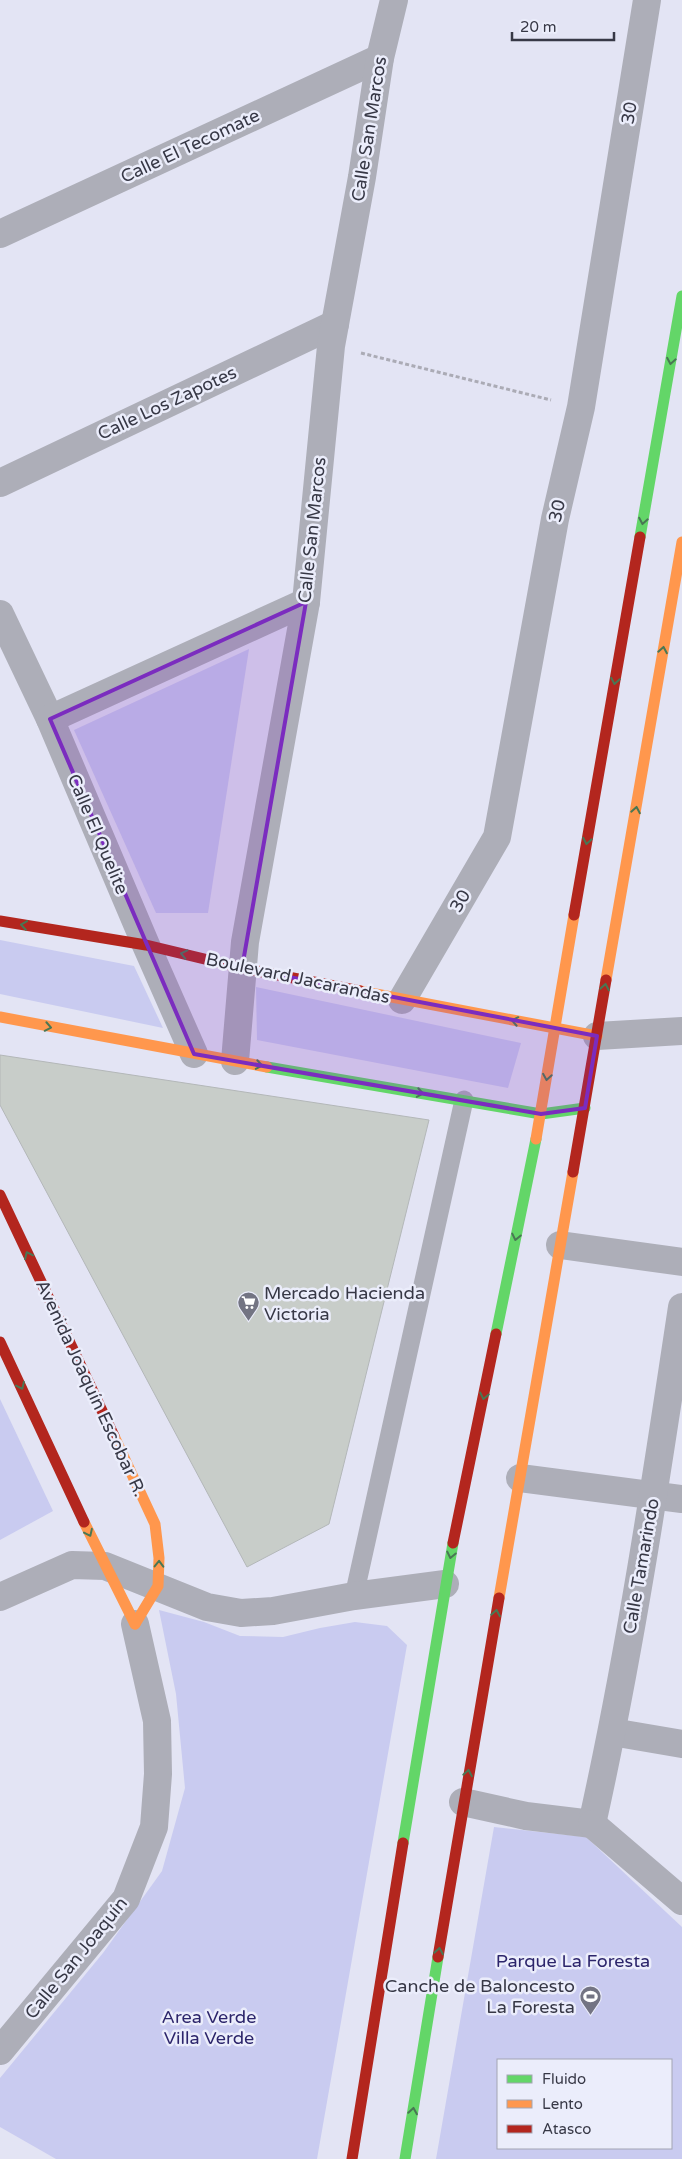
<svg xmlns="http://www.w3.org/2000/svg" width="682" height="2159" font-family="'Varela Round',sans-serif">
  <rect width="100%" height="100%" fill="#e3e4f4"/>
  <g fill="#c9cbf0" fill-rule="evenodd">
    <polygon points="249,649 208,913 156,913 74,730"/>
    <polygon points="0,940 134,966 163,1028 0,994"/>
    <polygon points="256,987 521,1043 508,1088 257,1040"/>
    <polygon points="0,1399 53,1511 0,1540"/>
    <polygon points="159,1610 204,1622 240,1636 283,1637 320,1628 355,1622 387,1626 407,1645 317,2159 56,2159 0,2127 0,2078 103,1953 162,1871 185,1788 176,1694"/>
    <path d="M494,1827L586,1837L682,1927V2159H436ZM498,2060H671V2148H498Z"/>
  </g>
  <polygon fill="#c8cdc9" stroke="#b3b7b8" points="0,1055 429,1120 329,1524 247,1567 0,1105"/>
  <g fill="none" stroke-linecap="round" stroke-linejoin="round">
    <polyline stroke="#ababb5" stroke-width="3" stroke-dasharray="4 2.5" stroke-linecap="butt" points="361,353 551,400"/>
    <polyline stroke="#adaeb8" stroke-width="19" points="354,1596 464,1100"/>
    <g stroke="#adaeb8" stroke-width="28">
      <polyline points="0,234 380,58"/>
      <polyline points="0,483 335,324"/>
      <polyline points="0,614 50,719 146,945 194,1054"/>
      <polyline points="50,719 306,602"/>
      <polyline points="402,1000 497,837 555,519 581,407 647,0"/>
      <polyline points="597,1036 682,1031"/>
      <polyline points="235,1061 245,942 306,602 331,346 362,177 380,58 394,0"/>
      <polyline points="560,1245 682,1262"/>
      <polyline points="520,1478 682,1499"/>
      <polyline points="0,1597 72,1565 105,1566 207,1607 241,1613 273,1611 354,1596 445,1584"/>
      <polyline points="612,1732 682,1744"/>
      <polyline points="463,1802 526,1816 592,1824"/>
      <path d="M592,1824C630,1653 656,1480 682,1307"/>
      <polyline points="592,1824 682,1901"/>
      <polyline points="0,2051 126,1899 154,1827 158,1774 157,1721 135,1624"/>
    </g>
    <g stroke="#63d668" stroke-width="11">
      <polyline points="640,537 682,296"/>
      <polyline points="267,1067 541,1114 585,1108"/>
      <polyline points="496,1334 536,1139"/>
      <polyline points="403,1843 453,1543"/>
      <polyline points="405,2159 438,1957"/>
    </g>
    <g stroke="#ff974d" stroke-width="11">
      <polyline points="606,980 682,542"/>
      <polyline points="360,991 597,1036"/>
      <polyline points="0,1017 267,1067"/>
      <polyline points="536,1139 574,915"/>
      <polyline points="114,1436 155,1524 159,1558 158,1586 135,1624"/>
      <polyline points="84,1522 135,1624"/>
      <polyline points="499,1598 573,1172"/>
    </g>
    <g stroke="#b3261e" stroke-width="11">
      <polyline points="574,915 640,537"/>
      <polyline points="0,921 146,945 242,968 360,991"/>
      <polyline points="573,1172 606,980"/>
      <polyline points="0,1195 114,1436"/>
      <polyline points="0,1342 84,1522"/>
      <polyline points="453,1543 496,1334"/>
      <polyline points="438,1957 499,1598"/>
      <polyline points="352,2159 403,1843"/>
    </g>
  </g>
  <defs><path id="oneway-chevron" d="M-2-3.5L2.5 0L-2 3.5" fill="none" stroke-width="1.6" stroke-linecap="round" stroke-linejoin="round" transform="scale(1.25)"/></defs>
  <g stroke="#497754">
    <use href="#oneway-chevron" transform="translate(671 361) rotate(100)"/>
    <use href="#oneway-chevron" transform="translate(643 521) rotate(100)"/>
    <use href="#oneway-chevron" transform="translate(663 650) rotate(-80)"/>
    <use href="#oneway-chevron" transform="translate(615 681) rotate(100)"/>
    <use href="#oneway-chevron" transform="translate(636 810) rotate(-80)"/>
    <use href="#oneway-chevron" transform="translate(587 841) rotate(100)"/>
    <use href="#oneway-chevron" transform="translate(24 925) rotate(-171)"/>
    <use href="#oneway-chevron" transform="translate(184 954) rotate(-167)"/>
    <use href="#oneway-chevron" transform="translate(605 987) rotate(-80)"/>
    <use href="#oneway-chevron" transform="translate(515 1021) rotate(-169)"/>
    <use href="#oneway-chevron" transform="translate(48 1027) rotate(11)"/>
    <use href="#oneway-chevron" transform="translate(259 1065) rotate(10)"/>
    <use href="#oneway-chevron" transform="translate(547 1077) rotate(99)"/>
    <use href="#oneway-chevron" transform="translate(420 1093) rotate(10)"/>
    <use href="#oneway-chevron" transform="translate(516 1237) rotate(102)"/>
    <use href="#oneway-chevron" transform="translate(28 1255) rotate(-115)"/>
    <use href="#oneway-chevron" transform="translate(21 1386) rotate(65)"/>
    <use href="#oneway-chevron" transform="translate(484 1396) rotate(102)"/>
    <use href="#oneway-chevron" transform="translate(89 1533) rotate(65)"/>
    <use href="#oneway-chevron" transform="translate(451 1555) rotate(102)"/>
    <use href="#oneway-chevron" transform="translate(159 1564) rotate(-89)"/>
    <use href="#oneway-chevron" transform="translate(496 1613) rotate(-80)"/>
    <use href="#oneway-chevron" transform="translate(468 1773) rotate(-80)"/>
    <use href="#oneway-chevron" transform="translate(439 1951) rotate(-81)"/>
    <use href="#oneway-chevron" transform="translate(413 2111) rotate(-81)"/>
  </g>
  <path fill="#7b2cbf" fill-opacity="0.2" stroke="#7b2cbf" stroke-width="4" stroke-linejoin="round" d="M306,602L242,968L597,1036L585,1108L541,1114L194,1054L50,719Z"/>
  <defs>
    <symbol id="supermarket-pin" viewBox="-11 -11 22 30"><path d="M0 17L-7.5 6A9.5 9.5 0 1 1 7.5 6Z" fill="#737483" stroke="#ebedfb"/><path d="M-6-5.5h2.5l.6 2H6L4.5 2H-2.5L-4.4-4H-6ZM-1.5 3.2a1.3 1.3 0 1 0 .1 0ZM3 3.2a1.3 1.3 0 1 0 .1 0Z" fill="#fff"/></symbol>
    <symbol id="stadium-pin" viewBox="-11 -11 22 30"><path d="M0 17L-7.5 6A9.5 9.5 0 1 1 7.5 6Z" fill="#737483" stroke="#ebedfb"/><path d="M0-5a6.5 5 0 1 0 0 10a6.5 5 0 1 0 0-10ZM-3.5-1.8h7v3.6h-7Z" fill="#fff"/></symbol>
  </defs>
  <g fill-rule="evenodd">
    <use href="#supermarket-pin" x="236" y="1290" width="25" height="34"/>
    <use href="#stadium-pin" x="578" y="1984" width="25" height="34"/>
  </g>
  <g text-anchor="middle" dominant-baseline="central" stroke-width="5" stroke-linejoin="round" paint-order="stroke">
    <g font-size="18" fill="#373846" stroke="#ebedfb">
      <text transform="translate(629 113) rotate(-81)">30</text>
      <text transform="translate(369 129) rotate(-81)">Calle San Marcos</text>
      <text transform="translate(190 146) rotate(-25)">Calle El Tecomate</text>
      <text transform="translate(167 403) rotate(-25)">Calle Los Zapotes</text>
      <text transform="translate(557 511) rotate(-77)">30</text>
      <text transform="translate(312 530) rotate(-84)">Calle San Marcos</text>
      <text transform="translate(98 834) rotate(67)">Calle El Quelite</text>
      <text transform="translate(460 901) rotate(-60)">30</text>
      <text transform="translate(298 978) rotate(12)">Boulevard Jacarandas</text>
      <text transform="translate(91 1388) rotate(65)">Avenida Joaquín Escobar R.</text>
      <text transform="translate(641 1566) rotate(-80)">Calle Tamarindo</text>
      <text transform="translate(76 1958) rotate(-51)">Calle San Joaquín</text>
    </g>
    <g font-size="18" fill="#373846" stroke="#ebedfb" text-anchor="start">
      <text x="264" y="1293">Mercado Hacienda<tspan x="264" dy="21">Victoria</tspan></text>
      <text x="575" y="1986" text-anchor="end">Canche de Baloncesto<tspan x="575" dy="21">La Foresta</tspan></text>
    </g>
    <g font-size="18" fill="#2c256b" stroke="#ebedfb">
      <text x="573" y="1961">Parque La Foresta</text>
      <text x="209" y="2017">Area Verde<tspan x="209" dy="21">Villa Verde</tspan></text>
    </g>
  </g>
  <rect x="497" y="2059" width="175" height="90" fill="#ebedfb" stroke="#a3a5b3"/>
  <rect x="507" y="2075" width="25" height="8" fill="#63d668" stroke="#a3a5b3"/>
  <text x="542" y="2084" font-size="15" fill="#373846">Fluido</text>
  <rect x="507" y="2100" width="25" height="8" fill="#ff974d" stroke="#a3a5b3"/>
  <text x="542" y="2109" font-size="15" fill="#373846">Lento</text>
  <rect x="507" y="2125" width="25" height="8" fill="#b3261e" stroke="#a3a5b3"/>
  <text x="542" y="2134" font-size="15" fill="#373846">Atasco</text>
  <path d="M512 32v8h102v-8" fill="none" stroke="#373846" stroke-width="2.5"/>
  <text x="520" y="32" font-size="15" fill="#373846" stroke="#ebedfb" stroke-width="4" paint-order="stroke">20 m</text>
</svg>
